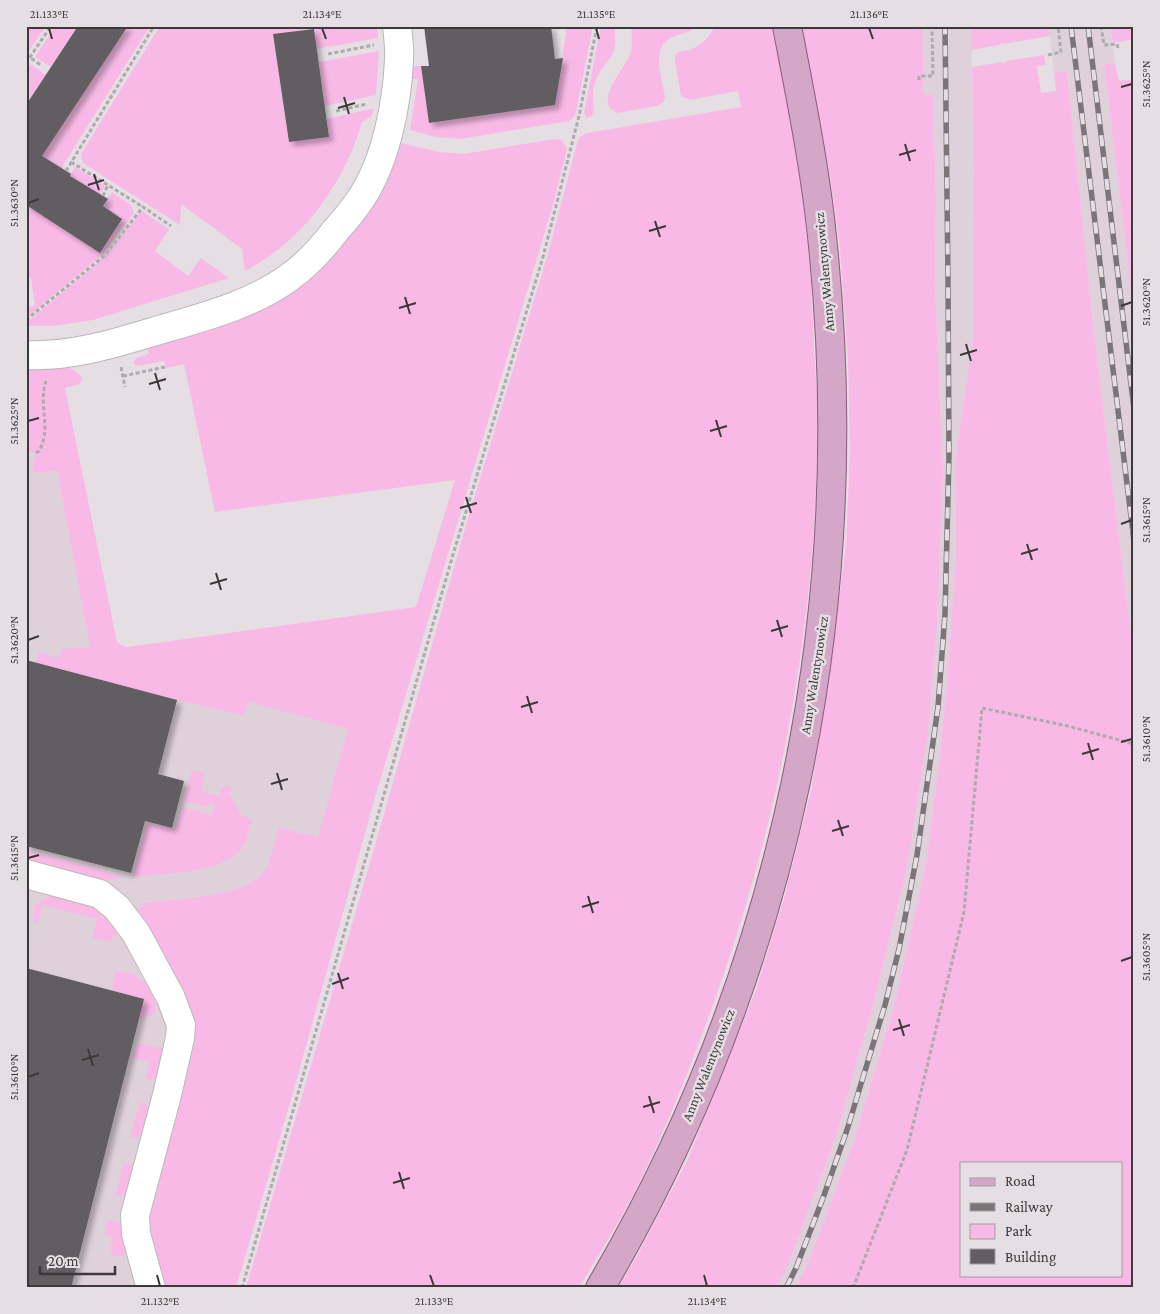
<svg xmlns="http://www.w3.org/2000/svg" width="1160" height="1314" font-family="'Crimson Pro',serif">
  <defs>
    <filter id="shadow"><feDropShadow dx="4.5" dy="4.5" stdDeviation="2.5" flood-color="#0004"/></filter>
  </defs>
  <rect width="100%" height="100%" fill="#e5dfe3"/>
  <g fill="#ded1da">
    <polygon points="922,26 971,26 974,188 973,336 955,462 956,553 948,669 941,744 926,864 895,1002 855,1138 807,1267 796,1288 777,1288 788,1265 836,1136 875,998 907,868 937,625 943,471 935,284 936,195 933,95 924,95"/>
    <polygon points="1049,26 1110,26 1115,63 1104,64 1127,256 1134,321 1134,659 1094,332 1067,71 1054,73"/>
    <polygon points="26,409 56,416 105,666 421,625 346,877 209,1018 196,1288 26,1288"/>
  </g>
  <g fill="#f9b9e7" fill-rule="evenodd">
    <polygon points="27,26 46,26 28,52 26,51"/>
    <polygon points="55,26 78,26 51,67 35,57"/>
    <polygon points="128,26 150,26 62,167 63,169 37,163"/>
    <path d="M160,26H377L378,38L317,49L314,29L273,35L289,142L329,137L327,119L374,108L372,116L362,122C344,184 303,241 245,271L242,249L181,204L180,225L83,163L81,154Z"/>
    <polygon points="567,26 593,26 576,112 574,117 569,121 460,139 436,137 410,130 418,79 409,79 409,70 415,66 421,66 429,123 555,105"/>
    <path d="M601,26H614C620,62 603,57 594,85C591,95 596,107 592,116L587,118L584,113Z"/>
    <path d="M631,26H696C690,33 683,33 675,36C649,44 662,78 665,97L664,102L657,106L618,113C591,103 626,68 630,54C633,45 632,36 631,26Z"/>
    <path d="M715,26H772C783,77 793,129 800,181C808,236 812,290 814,345C815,367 817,389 818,411C818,620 780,825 707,1021C685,1081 661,1140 632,1197C616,1228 597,1257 579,1288H246L376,842L466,525L547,257L578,140L581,136L587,133L741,107L738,91L690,100L681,96L675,61C675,57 675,56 677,53C680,51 685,51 689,50C701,46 709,38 715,26Z"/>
    <polygon points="802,26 922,26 924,95 933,95 936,195 935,284 943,471 937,625 928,732 907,868 875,998 836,1136 788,1265 777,1288 618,1288 636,1258 688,1159 756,990 785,895 811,791 830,671 846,545 850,450 848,362 840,248 830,175"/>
    <polygon points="971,26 1049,26 1050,36 1003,44 1002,43 999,45 971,50"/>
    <polygon points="1110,26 1134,26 1134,39 1113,43"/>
    <polygon points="379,51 376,95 325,106 319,62"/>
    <path d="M1044,55L1046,65L1037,66L1041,93L1056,91L1054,73L1067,71L1094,332L1134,659V1288H796L807,1266L855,1138L895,1002L926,864L941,744L948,669L956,553L955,462L973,336L974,188L972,67L1002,62L1004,64L1006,61ZM961,1163H1121V1275H961Z"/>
    <polygon points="1115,63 1119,81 1134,79 1134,321 1127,256 1104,64"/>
    <polygon points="30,64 46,75 26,105 26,69"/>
    <path d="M554,139L562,140L567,149L553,205L376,794L294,1089L236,1288H163L148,1219L166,1142L195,1044V1027L139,919L140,907L145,903C174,899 243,897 261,875C272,864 274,842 279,828L318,837L348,729L248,702L244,715L177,700L36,663L39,652L59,658L62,649L90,647L57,470L37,473L32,470L36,453L26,450V366C45,366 71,360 82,378L80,384L65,388L117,642L121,645L127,647L416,607L455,480L215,512L184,364L166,368L164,361L138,366L134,364V362L136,358L149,354L147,346L256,308L397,142L439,152L464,154Z"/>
    <polygon points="75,167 105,186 95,201 66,182"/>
    <polygon points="112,192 131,205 134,213 103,254 26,318 26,309 35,305 31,278 26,277 26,205 100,253 122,219 103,206"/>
    <polygon points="142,211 169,229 155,251 188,276 201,258 229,278 93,320 53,326 26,326 26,323 105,257"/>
    <path d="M192,770L205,773L201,791L219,796L223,785L231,788L229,794L242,816L252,819C249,829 247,843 240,851C218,874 163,873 133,877L147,823L175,829L182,807L212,815L215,804L209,803L208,807L184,801Z"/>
    <polygon points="26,850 124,877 97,882 26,863"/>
    <polygon points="50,895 97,907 116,926 117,934 109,941 92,938 97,919 43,905 38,924 33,922 35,905"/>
    <path d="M115,970C122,972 132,973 138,977C146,981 161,1007 154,1014C151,1017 143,1017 139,1017L143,999L112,990Z"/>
    <polygon points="139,1043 162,1048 166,1051 159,1077 154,1079 146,1079 150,1062 133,1058 137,1045"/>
    <polygon points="140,1102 145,1103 150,1111 144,1134 137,1138 130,1137"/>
    <polygon points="124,1162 132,1166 133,1170 127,1194 115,1197"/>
    <path d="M108,1220C112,1221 117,1221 120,1224C130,1231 133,1260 112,1256L110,1248L112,1237L104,1234Z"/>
  </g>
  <g fill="#625d60" filter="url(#shadow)">
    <polygon points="78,26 128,26 42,156 71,174 70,176 108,199 103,206 122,219 100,253 26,205 26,105"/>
    <polygon points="424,26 551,26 555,59 563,58 555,105 429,123 421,66 429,66"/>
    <polygon points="314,29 329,137 289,142 273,34"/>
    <polygon points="26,660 177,700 158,774 184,781 172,828 145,821 131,873 26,846"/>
    <polygon points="26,968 144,999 71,1288 26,1288"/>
  </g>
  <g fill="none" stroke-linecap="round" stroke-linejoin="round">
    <defs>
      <g id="minor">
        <path d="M26,355C72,357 116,343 159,330C204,317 254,304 291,276C309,263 323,247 336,230C345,220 354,209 362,197C386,160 397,104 399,60C400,49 398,37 397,26"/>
        <polyline points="26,874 100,894 117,908 136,933 171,998 181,1025 180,1038 167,1095 135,1215 136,1234 151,1288"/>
      </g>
      <path id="major" d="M600,1288C786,972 860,611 823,246C816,172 801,99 787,26"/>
    </defs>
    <use href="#minor" stroke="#bcb7ba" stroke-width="30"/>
    <use href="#major" stroke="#8c597e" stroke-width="30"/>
    <g stroke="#aeaaad" stroke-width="3" stroke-dasharray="4 2.5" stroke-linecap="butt">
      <polyline points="1101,26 1104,45 1117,44 1118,48"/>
      <polyline points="328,54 374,45"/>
      <polyline points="26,55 41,65"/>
      <polyline points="1048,55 1061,52 1058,26"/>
      <polyline points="26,63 51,26"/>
      <polyline points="919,80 919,76 933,76 932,26"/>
      <polyline points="336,111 367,104"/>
      <polyline points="71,162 143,207"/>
      <polyline points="66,171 154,26"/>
      <polyline points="103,196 108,185"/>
      <polyline points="26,320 104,256 143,207 171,226"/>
      <polyline points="121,367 125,387"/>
      <polyline points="123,376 165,367"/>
      <path d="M36,453L39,451C52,429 38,404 46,381"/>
      <polyline points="242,1288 452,558 543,257 579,116 597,26"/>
      <polyline points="853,1288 907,1150 964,912 982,708 1068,726 1134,744"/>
    </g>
    <use href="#minor" stroke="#fff" stroke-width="28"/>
    <use href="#major" stroke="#d4a6c8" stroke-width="28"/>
    <defs>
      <g id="rail">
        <polyline points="1071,26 1134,541"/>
        <polyline points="1088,26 1134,409"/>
        <polyline points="786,1288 796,1268 823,1198 847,1130 885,1005 899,949 917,855 938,707 945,614 949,456 948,279 945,26"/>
      </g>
    </defs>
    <use href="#rail" stroke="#7a7678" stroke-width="5.5"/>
    <use href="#rail" stroke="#e5dfe3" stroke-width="4" stroke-dasharray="11" stroke-linecap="butt"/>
  </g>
  <path fill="none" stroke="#3b393a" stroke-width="2" d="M49,28L52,39M322,28L326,39M596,28L599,39M869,28L873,39M1121,87L1132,84M344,97L349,114M338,108L355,103M905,144L910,161M899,155L916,150M94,174L99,190M88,185L104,180M28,203L39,199M655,221L660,237M649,231L666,226M405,297L410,314M1121,306L1132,302M399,308L416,303M966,344L971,361M960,355L977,350M155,373L160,390M149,384L166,379M716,420L721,437M28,421L39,418M710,431L727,426M466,497L471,513M460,508L477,503M1121,524L1132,520M1027,544L1032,560M1021,554L1038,549M216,573L221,590M210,584L227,579M777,620L782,637M771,631L788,626M28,640L39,636M527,696L532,713M521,707L538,702M1121,742L1132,739M1088,743L1093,760M1082,754L1099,749M277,773L282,790M271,784L288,779M838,820L843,836M832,831L849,826M28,858L39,855M588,896L593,913M582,907L599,902M1121,961L1132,957M338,973L343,989M332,984L349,978M899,1019L904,1036M893,1030L910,1025M88,1049L93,1066M82,1060L99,1055M28,1077L39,1073M649,1096L654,1113M643,1107L660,1102M399,1172L404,1189M393,1183L410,1178M157,1275L160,1286M430,1275L434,1286M704,1275L707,1286"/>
  <g text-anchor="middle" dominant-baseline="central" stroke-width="5" stroke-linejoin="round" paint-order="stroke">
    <g font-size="14" fill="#3b393a" stroke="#e5dfe3">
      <text transform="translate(824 272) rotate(-95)">Anny Walentynowicz</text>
      <text transform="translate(814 675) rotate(-81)">Anny Walentynowicz</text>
      <text transform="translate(708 1065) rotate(-68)">Anny Walentynowicz</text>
    </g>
  </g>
  <rect width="1160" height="1314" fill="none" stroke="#e5dfe3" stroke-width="55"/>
  <rect x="960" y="1162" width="162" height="115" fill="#e5dfe3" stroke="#a19d9f"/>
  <rect x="970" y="1178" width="25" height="8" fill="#d4a6c8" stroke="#a19d9f"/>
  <text x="1005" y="1186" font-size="15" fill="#3b393a">Road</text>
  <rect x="970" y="1203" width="25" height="8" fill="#7a7678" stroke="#a19d9f"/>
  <text x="1005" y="1212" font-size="15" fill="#3b393a">Railway</text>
  <rect x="970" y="1224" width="25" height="15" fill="#f9b9e7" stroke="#a19d9f"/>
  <text x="1005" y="1236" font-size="15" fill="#3b393a">Park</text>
  <rect x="970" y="1249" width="25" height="15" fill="#625d60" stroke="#a19d9f"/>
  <text x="1005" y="1262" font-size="15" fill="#3b393a">Building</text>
  <path d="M40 1266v8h75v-8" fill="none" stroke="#3b393a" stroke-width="2.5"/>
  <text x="48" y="1266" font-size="15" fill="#3b393a" stroke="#e5dfe3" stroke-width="4" paint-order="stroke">20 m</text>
  <rect x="28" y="28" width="1104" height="1258" fill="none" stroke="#3b393a" stroke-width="2"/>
  <g font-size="12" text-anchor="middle" fill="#3b393a">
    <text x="49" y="18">21.133°E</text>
    <text x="322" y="18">21.134°E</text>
    <text x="596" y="18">21.135°E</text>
    <text x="869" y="18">21.136°E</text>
    <text transform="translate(1146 84) rotate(-90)" y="4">51.3625°N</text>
    <text transform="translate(14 203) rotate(-90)" y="4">51.3630°N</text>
    <text transform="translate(1146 302) rotate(-90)" y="4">51.3620°N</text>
    <text transform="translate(14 421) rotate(-90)" y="4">51.3625°N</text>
    <text transform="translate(1146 520) rotate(-90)" y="4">51.3615°N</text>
    <text transform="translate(14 640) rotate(-90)" y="4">51.3620°N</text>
    <text transform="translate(1146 739) rotate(-90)" y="4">51.3610°N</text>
    <text transform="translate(14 858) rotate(-90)" y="4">51.3615°N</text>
    <text transform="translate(1146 957) rotate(-90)" y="4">51.3605°N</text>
    <text transform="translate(14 1077) rotate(-90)" y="4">51.3610°N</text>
    <text x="160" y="1305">21.132°E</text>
    <text x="434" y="1305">21.133°E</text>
    <text x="707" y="1305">21.134°E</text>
  </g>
</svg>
